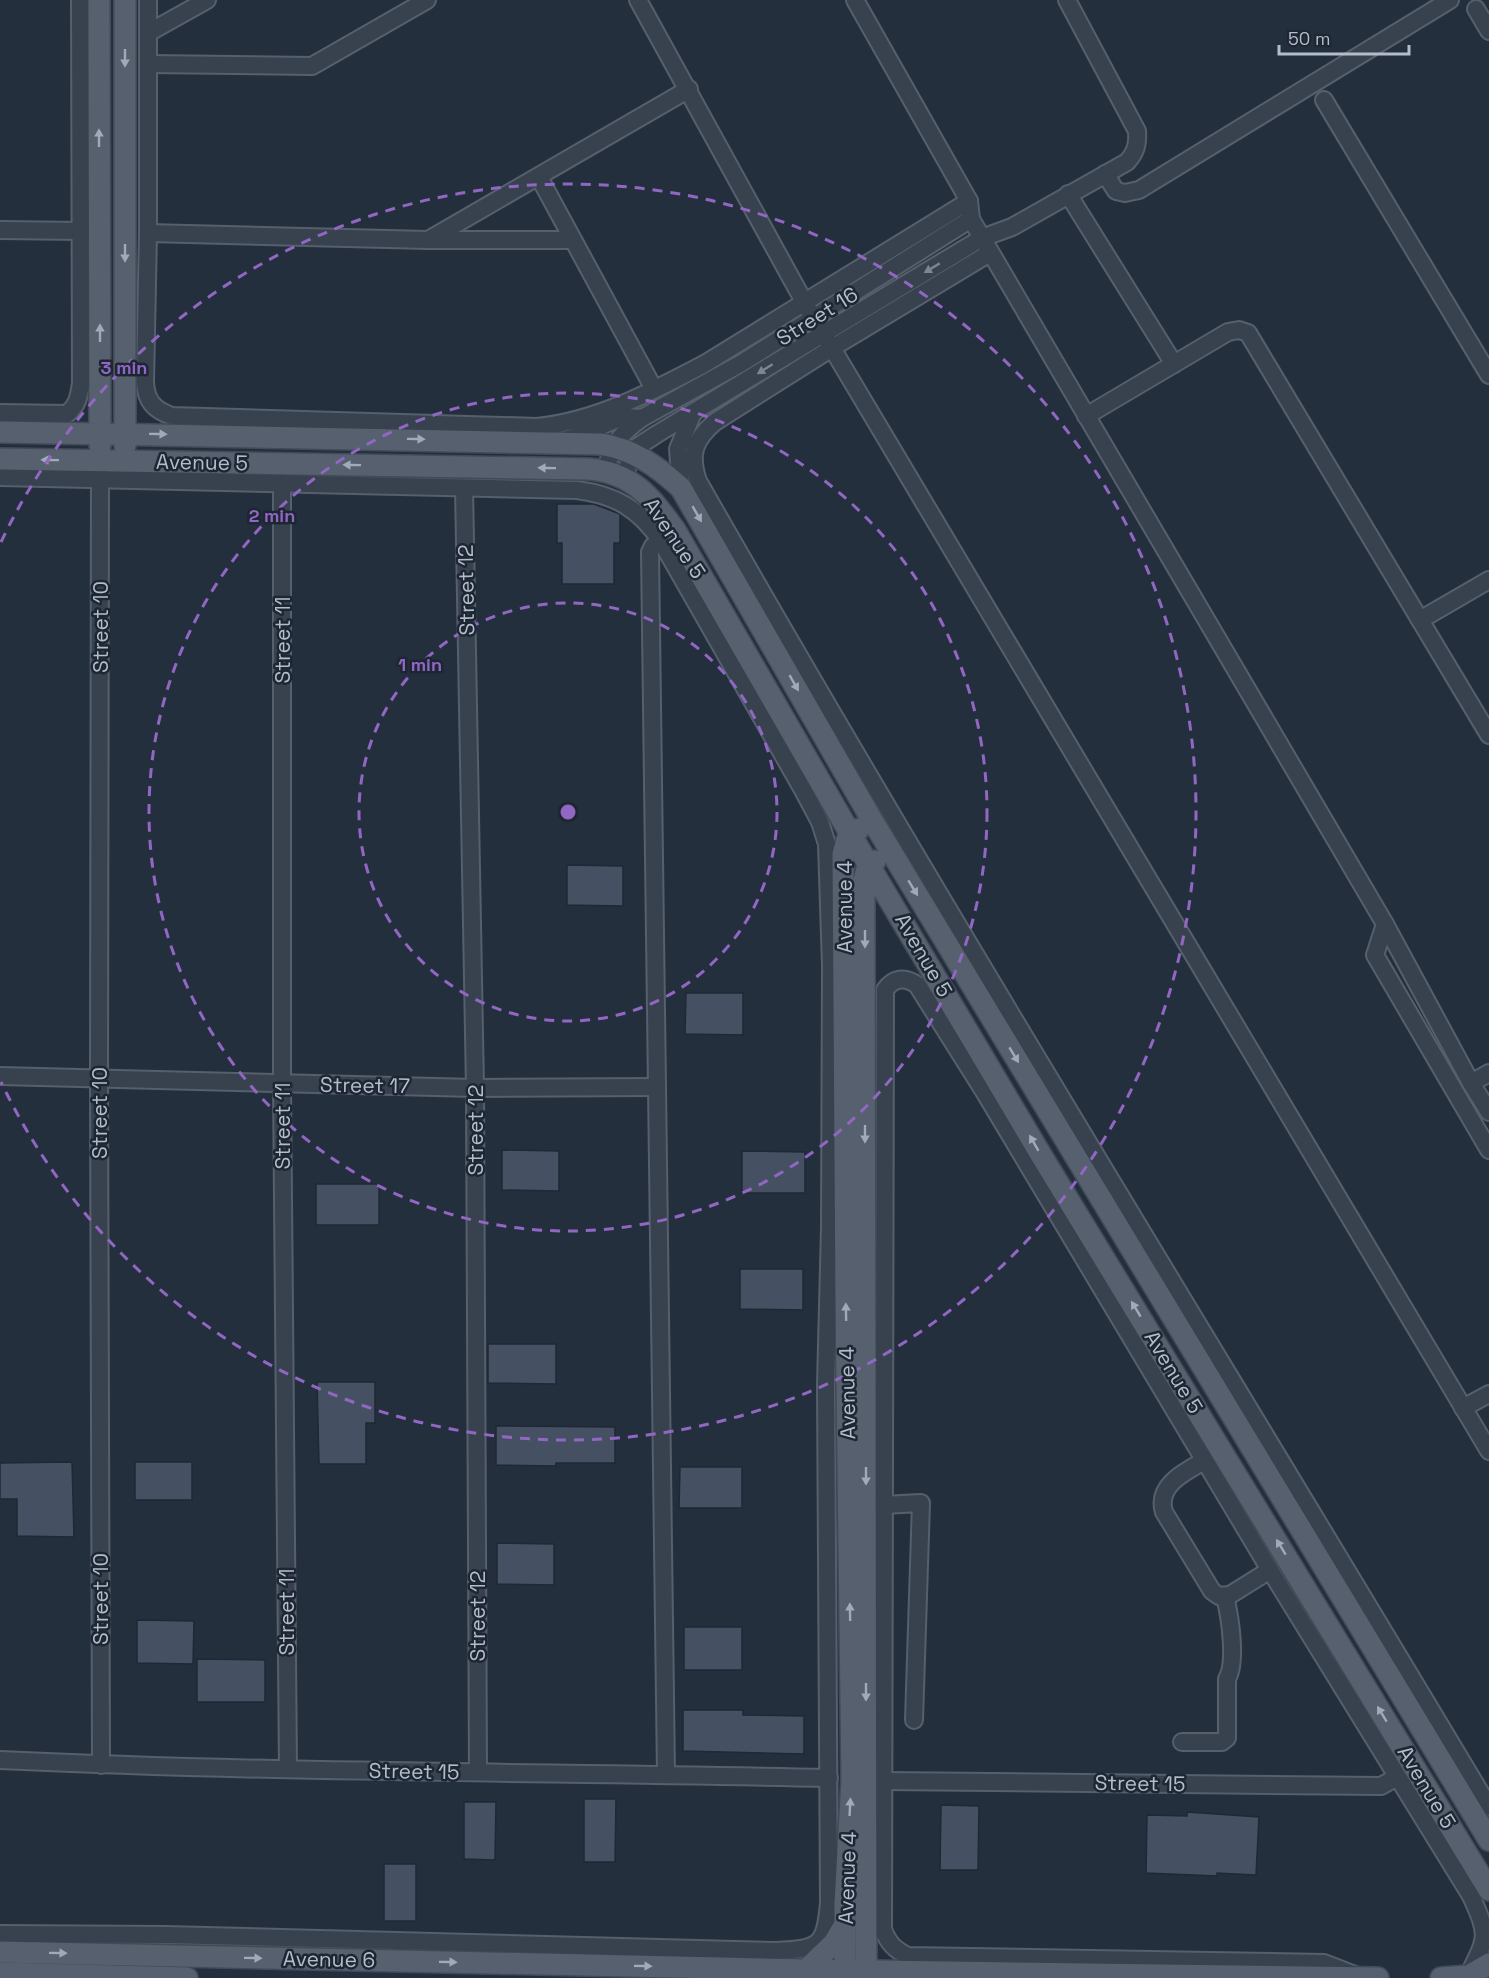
<svg xmlns="http://www.w3.org/2000/svg" width="1489" height="1978" font-family="'Space Grotesk',sans-serif">
  <rect width="100%" height="100%" fill="#242f3e"/>
  <g fill="#455162" stroke="#1f2835" stroke-width="1.5">
    <polygon points="557,504 594,504 620,514 620,543 614,543 614,584 562,584 562,543 557,543"/>
    <polygon points="567,865 623,866 623,906 567,905"/>
    <polygon points="686,993 743,993 743,1035 685,1034"/>
    <polygon points="502,1150 559,1151 559,1191 502,1190"/>
    <polygon points="742,1151 805,1152 805,1193 742,1193"/>
    <rect x="316" y="1184" width="63" height="41"/>
    <polygon points="740,1269 803,1269 803,1310 740,1309"/>
    <polygon points="488,1344 556,1344 556,1384 488,1383"/>
    <polygon points="317,1382 375,1382 375,1423 366,1423 366,1464 319,1464"/>
    <polygon points="496,1426 615,1427 615,1463 556,1463 556,1466 496,1465"/>
    <polygon points="72,1462 74,1537 17,1536 17,1499 0,1499 0,1463"/>
    <rect x="135" y="1462" width="57" height="38"/>
    <polygon points="680,1467 742,1467 742,1508 679,1508"/>
    <polygon points="497,1543 554,1544 554,1585 497,1584"/>
    <polygon points="137,1620 194,1621 193,1664 137,1663"/>
    <rect x="684" y="1627" width="58" height="43"/>
    <polygon points="197,1659 265,1660 265,1702 197,1702"/>
    <polygon points="683,1710 743,1710 743,1715 804,1716 804,1754 683,1751"/>
    <polygon points="584,1799 616,1799 615,1862 584,1862"/>
    <polygon points="464,1802 496,1802 495,1860 464,1859"/>
    <polygon points="941,1805 979,1806 978,1870 940,1870"/>
    <polygon points="1187,1812 1259,1817 1256,1875 1217,1873 1217,1876 1146,1873 1147,1815 1187,1816"/>
    <rect x="384" y="1864" width="32" height="57"/>
  </g>
  <g fill="none" stroke-linecap="round" stroke-linejoin="round">
    <defs>
      <g id="minor">
        <path d="M148,0V233L145,382C146,401 154,410 172,416L537,427C597,421 653,391 706,363L969,201"/>
        <polyline points="638,0 813,318 832,348 1489,1451"/>
        <polyline points="855,0 969,201 971,219 1385,924 1471,1083 1489,1112"/>
        <polyline points="1476,9 1489,31"/>
        <polyline points="148,33 207,0"/>
        <polyline points="148,64 312,66 427,0"/>
        <polyline points="1324,100 1489,375"/>
        <polyline points="1105,174 1116,191 1125,193 1139,190 1450,0"/>
        <polyline points="539,177 654,389"/>
        <polyline points="1068,194 1174,364"/>
        <polyline points="0,230 81,231"/>
        <polyline points="148,233 428,240 572,240"/>
        <polyline points="430,239 689,89"/>
        <path d="M990,253L832,348L715,422C694,440 689,454 698,481C953,928 1225,1365 1489,1807"/>
        <path d="M0,413L67,414C78,405 79,396 81,383L80,0"/>
        <polyline points="1086,416 1228,332 1239,330 1248,333 1489,735"/>
        <polyline points="562,442 622,417 642,418 660,408 740,364 971,219"/>
        <polyline points="100,470 99,1079 101,1765"/>
        <path d="M605,470C615,443 618,435 642,418"/>
        <path d="M0,477L577,490C616,495 639,509 661,541L653,546L650,552L666,1775"/>
        <path d="M623,477L637,447L657,434L982,238L1012,227L1127,162C1136,152 1138,144 1137,131L1067,0"/>
        <polyline points="282,483 282,1084 288,1769"/>
        <polyline points="464,488 475,1088 478,1772"/>
        <polyline points="681,488 678,449 692,415"/>
        <polyline points="1420,620 1489,580"/>
        <polyline points="1385,924 1375,955 1489,1150"/>
        <polyline points="0,1076 475,1088 657,1087"/>
        <polyline points="1471,1083 1489,1073"/>
        <polyline points="1463,1408 1489,1394"/>
        <path d="M1204,1461C1184,1472 1156,1486 1164,1512L1212,1591L1219,1596L1230,1595L1270,1570"/>
        <polyline points="883,1505 921,1503 914,1720"/>
        <path d="M1182,1742H1222L1227,1738V1679C1237,1662 1230,1616 1225,1597"/>
        <path d="M0,1760C276,1773 553,1772 829,1778"/>
        <polyline points="882,1781 1381,1786 1397,1777"/>
        <path d="M0,1934L166,1935L775,1951C819,1949 825,1947 829,1903L826,1385L830,1228L831,966L827,844L820,822L803,790L661,541"/>
        <path d="M1355,1975L1324,1963L908,1956C895,1950 888,1943 883,1929L885,990C893,978 905,976 917,985L985,1093L1270,1570L1471,1896C1489,1936 1488,1936 1468,1976"/>
      </g>
      <g id="major">
        <polyline points="99,0 100,446"/>
        <path d="M0,432L600,444C633,449 657,466 681,488L872,820L1489,1840"/>
        <polyline points="125,446 125,0"/>
        <path d="M0,459L589,469C633,473 651,497 675,530L851,835L1041,1155L1489,1890"/>
        <polyline points="0,1952 806,1970 1378,1978"/>
        <polyline points="806,1970 834,1943 844,1926"/>
        <polyline points="0,1973 187,1978"/>
        <polyline points="845,1978 845,1903 852,1779 846,1307 843,854 847,840 859,829"/>
        <polyline points="866,1978 864,881 867,869 875,861"/>
        <polyline points="1441,1978 1468,1976 1489,1964"/>
      </g>
    </defs>
    <use href="#minor" stroke="#565f6c" stroke-width="20"/>
    <use href="#major" stroke="#414a57" stroke-width="24"/>
    <use href="#minor" stroke="#38414e" stroke-width="16"/>
    <use href="#major" stroke="#56606e" stroke-width="21"/>
  </g>
  <defs><path id="oneway-solid" d="M-6-.8H1V-3.2L6.5 0L1 3.2V.8H-6Z" transform="scale(1.5)"/></defs>
  <g fill="#a1aab7">
    <use href="#oneway-solid" transform="translate(125 58) rotate(90)"/>
    <use href="#oneway-solid" transform="translate(99 138) rotate(-90)"/>
    <use href="#oneway-solid" transform="translate(125 253) rotate(90)"/>
    <use href="#oneway-solid" transform="translate(100 333) rotate(-90)"/>
    <use href="#oneway-solid" transform="translate(158 434) rotate(1)"/>
    <use href="#oneway-solid" transform="translate(416 439) rotate(1)"/>
    <use href="#oneway-solid" transform="translate(50 460) rotate(-179)"/>
    <use href="#oneway-solid" transform="translate(352 465) rotate(-179)"/>
    <use href="#oneway-solid" transform="translate(547 468) rotate(-179)"/>
    <use href="#oneway-solid" transform="translate(697 514) rotate(60)"/>
    <use href="#oneway-solid" transform="translate(794 683) rotate(60)"/>
    <use href="#oneway-solid" transform="translate(913 888) rotate(59)"/>
    <use href="#oneway-solid" transform="translate(865 939) rotate(90)"/>
    <use href="#oneway-solid" transform="translate(1014 1055) rotate(59)"/>
    <use href="#oneway-solid" transform="translate(865 1134) rotate(90)"/>
    <use href="#oneway-solid" transform="translate(1034 1143) rotate(-120)"/>
    <use href="#oneway-solid" transform="translate(1136 1309) rotate(-121)"/>
    <use href="#oneway-solid" transform="translate(846 1312) rotate(-91)"/>
    <use href="#oneway-solid" transform="translate(866 1476) rotate(90)"/>
    <use href="#oneway-solid" transform="translate(1281 1547) rotate(-121)"/>
    <use href="#oneway-solid" transform="translate(850 1612) rotate(-91)"/>
    <use href="#oneway-solid" transform="translate(866 1692) rotate(90)"/>
    <use href="#oneway-solid" transform="translate(1382 1714) rotate(-121)"/>
    <use href="#oneway-solid" transform="translate(850 1807) rotate(-87)"/>
    <use href="#oneway-solid" transform="translate(58 1953) rotate(1)"/>
    <use href="#oneway-solid" transform="translate(253 1958) rotate(1)"/>
    <use href="#oneway-solid" transform="translate(448 1962) rotate(1)"/>
    <use href="#oneway-solid" transform="translate(643 1966) rotate(1)"/>
  </g>
  <g fill="#7c8592">
    <use href="#oneway-solid" transform="translate(932 268) rotate(149)"/>
    <use href="#oneway-solid" transform="translate(765 369) rotate(148)"/>
  </g>
  <g fill="none" stroke="#9266c3" stroke-width="3" stroke-dasharray="10 8">
    <circle cx="568" cy="812" r="209"/>
    <circle cx="568" cy="812" r="419"/>
    <path d="M1 542A628 628 0 1 1 1 1082"/>
  </g>
  <g text-anchor="middle" dominant-baseline="central" stroke-width="5" stroke-linejoin="round" paint-order="stroke">
    <g font-size="21" fill="#b4bcc9" stroke="#1d2633">
      <text transform="translate(817 316) rotate(-32)">Street 16</text>
      <text transform="translate(202 462) rotate(1)">Avenue 5</text>
      <text transform="translate(675 538) rotate(56)">Avenue 5</text>
      <text transform="translate(466 590) rotate(-91)">Street 12</text>
      <text transform="translate(100 627) rotate(-90)">Street 10</text>
      <text transform="translate(282 640) rotate(-90)">Street 11</text>
      <text transform="translate(844 907) rotate(-90)">Avenue 4</text>
      <text transform="translate(924 955) rotate(60)">Avenue 5</text>
      <text transform="translate(365 1085) rotate(1)">Street 17</text>
      <text transform="translate(99 1113) rotate(-90)">Street 10</text>
      <text transform="translate(282 1126) rotate(-90)">Street 11</text>
      <text transform="translate(475 1130) rotate(-90)">Street 12</text>
      <text transform="translate(1174 1372) rotate(59)">Avenue 5</text>
      <text transform="translate(847 1393) rotate(-91)">Avenue 4</text>
      <text transform="translate(100 1599) rotate(-90)">Street 10</text>
      <text transform="translate(286 1612) rotate(-90)">Street 11</text>
      <text transform="translate(477 1616) rotate(-90)">Street 12</text>
      <text transform="translate(414 1771) rotate(1)">Street 15</text>
      <text transform="translate(1140 1783) rotate(1)">Street 15</text>
      <text transform="translate(1427 1787) rotate(59)">Avenue 5</text>
      <text transform="translate(847 1878) rotate(-88)">Avenue 4</text>
      <text transform="translate(329 1959) rotate(1)">Avenue 6</text>
    </g>
  </g>
  <circle cx="568" cy="812" r="9" fill="#9266c3" stroke="#1d2633" stroke-width="3"/>
  <g font-size="18" text-anchor="middle" font-weight="bold" fill="#9266c3" stroke="#1d2633" stroke-width="5" stroke-linejoin="round" paint-order="stroke">
    <text x="124" y="374">3 min</text>
    <text x="272" y="522">2 min</text>
    <text x="420" y="671">1 min</text>
  </g>
  <path d="M1279 45v9h130v-9" fill="none" stroke="#b4bcc9" stroke-width="3"/>
  <text x="1288" y="45" font-size="18" fill="#b4bcc9" stroke="#1d2633" stroke-width="4.5" paint-order="stroke">50 m</text>
</svg>
